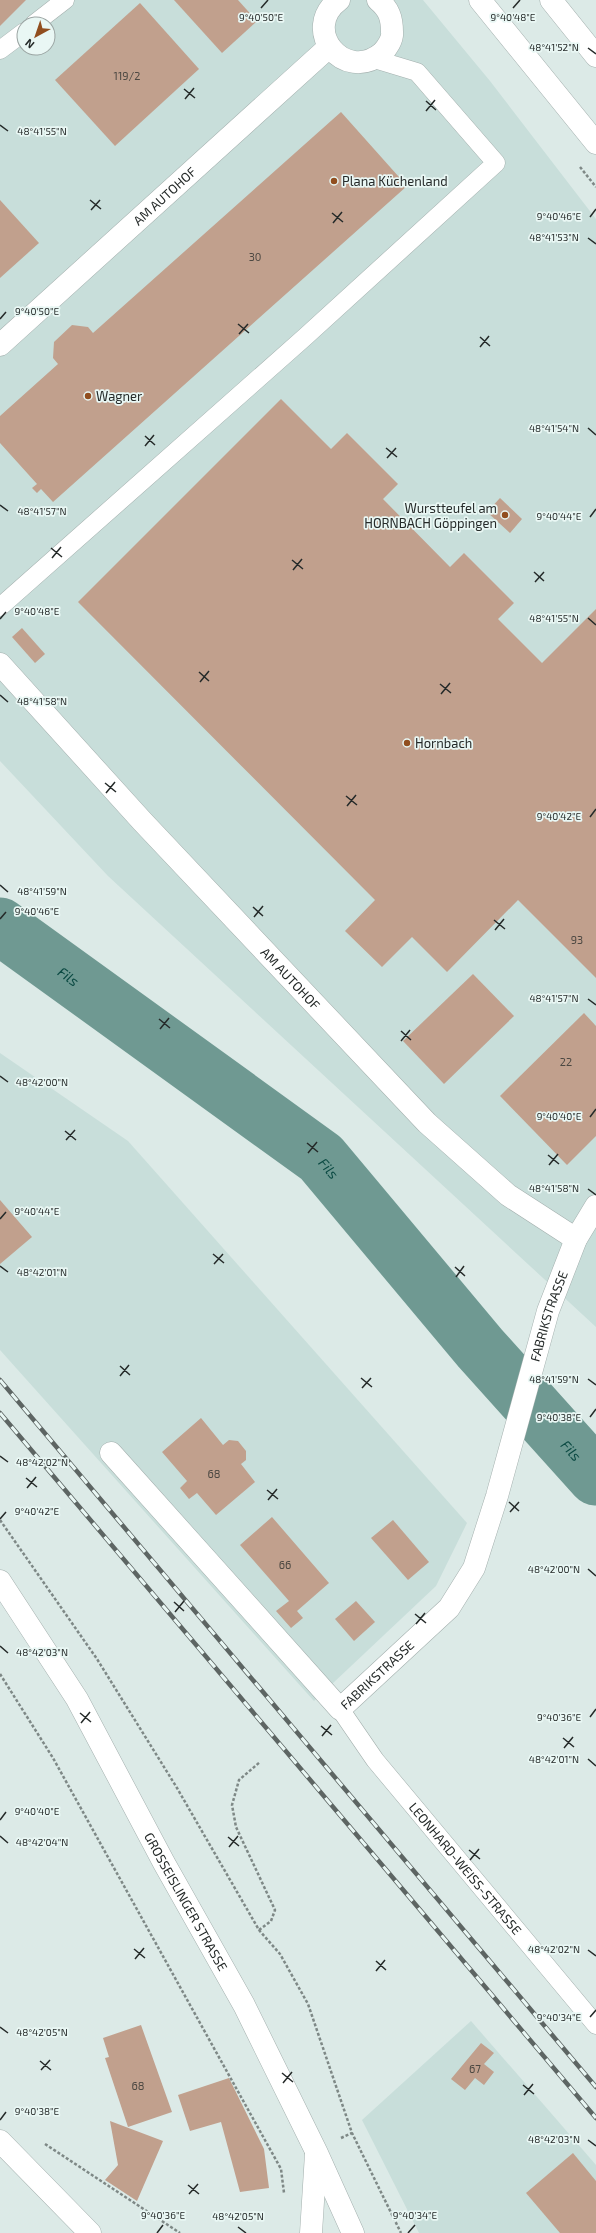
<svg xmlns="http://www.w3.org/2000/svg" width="596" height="2233" font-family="'Exo 2',sans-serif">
  <rect width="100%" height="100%" fill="#dceae7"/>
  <g fill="#c8deda" fill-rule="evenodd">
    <path d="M0,0H423L490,81L596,219V1327L108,876L0,761ZM24,24H48V48H24Z"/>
    <polygon points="0,1053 128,1141 467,1523 436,1586 314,1701 0,1350"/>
    <polygon points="471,2021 596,2165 596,2233 419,2233 362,2120"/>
  </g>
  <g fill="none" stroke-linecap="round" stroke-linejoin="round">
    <path stroke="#6f9992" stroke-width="57" id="s1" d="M0,926L321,1158L480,1348L596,1477"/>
  </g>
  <g fill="#c1a08d">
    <polygon points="0,0 26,0 0,26"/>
    <polygon points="174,0 238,0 257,21 222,53"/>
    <polygon points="140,3 199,69 115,146 55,80"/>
    <polygon points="341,112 407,186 53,502 41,489 37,493 32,488 37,484 0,443 0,416 58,364 53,358 54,342 72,325 88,327 93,333"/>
    <polygon points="0,200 39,243 0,278"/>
    <polygon points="281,399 331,449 347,433 398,484 383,499 450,567 464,553 514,603 498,619 542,663 596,609 596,978 518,900 447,972 412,937 382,967 345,931 375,900 78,602"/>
    <polygon points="500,498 522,519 510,533 487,512"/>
    <polygon points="22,628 45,654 35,663 12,637"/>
    <polygon points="473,974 514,1016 444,1084 403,1041"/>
    <polygon points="584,1013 596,1026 596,1136 567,1165 500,1096"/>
    <polygon points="0,1200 32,1237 0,1264"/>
    <polygon points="201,1418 223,1445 229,1440 238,1441 246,1451 246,1460 241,1464 255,1482 216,1515 197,1493 189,1499 180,1488 187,1481 162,1452"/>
    <polygon points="272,1517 329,1583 297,1611 303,1618 291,1628 276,1611 289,1601 240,1545"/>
    <polygon points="393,1520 429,1562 408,1580 371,1538"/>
    <polygon points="356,1601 375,1622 354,1641 335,1619"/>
    <polygon points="141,2025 172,2112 128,2127 105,2058 109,2057 103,2038"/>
    <polygon points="481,2043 494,2053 484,2064 494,2072 484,2085 475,2078 465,2090 451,2079"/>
    <polygon points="229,2078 264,2149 269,2188 240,2192 221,2122 190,2131 178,2095"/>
    <polygon points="110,2121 163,2141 137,2201 105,2180 118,2165"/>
    <polygon points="573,2153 596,2181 596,2233 560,2233 526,2193"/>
  </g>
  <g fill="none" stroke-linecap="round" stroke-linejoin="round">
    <defs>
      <g id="lane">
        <polyline points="34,24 65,0"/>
        <polyline points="0,50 24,32"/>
        <polyline points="0,607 305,337 496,163 417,72 374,59"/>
        <path id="s2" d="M340,1709L375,1760L596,2025"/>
      </g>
      <g id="street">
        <path d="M339,0C300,29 344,84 382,53C387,48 393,39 392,32C392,18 389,9 378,0"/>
        <path id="s3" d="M0,345L329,47"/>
        <path id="s4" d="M0,664L142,821L427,1123L508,1195L576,1239"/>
        <path id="s5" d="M111,1453L340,1709L449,1608L474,1568L497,1496L548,1311L576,1239L596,1206"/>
        <polyline points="0,2141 90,2233"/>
      </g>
      <g id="secondary">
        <polyline points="480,0 596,143"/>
        <polyline points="551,0 596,56"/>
        <path id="s6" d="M0,1581L77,1699L164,1863L244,2005L316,2151L353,2233"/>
        <polyline points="311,2233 316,2154"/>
      </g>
    </defs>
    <use href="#lane" stroke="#a4b0ae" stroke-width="19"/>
    <use href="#street" stroke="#a4b0ae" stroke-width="23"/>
    <use href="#secondary" stroke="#a4b0ae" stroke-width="23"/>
    <g stroke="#7e8886" stroke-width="2.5" stroke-dasharray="3 2" stroke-linecap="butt">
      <polyline points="580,167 596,187"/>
      <polyline points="0,1520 97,1659 177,1788 259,1930 280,1954 308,2004 352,2133 401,2233"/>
      <polyline points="0,1674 53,1758 281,2169 284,2193"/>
      <polyline points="259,1930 271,1921 275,1910 236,1827 232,1805 239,1780 260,1762"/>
      <polyline points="341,2138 352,2133"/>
      <polyline points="45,2144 180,2233"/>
    </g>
    <use href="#lane" stroke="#fff" stroke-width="18"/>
    <use href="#street" stroke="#fff" stroke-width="22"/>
    <use href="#secondary" stroke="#fff" stroke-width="22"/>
    <defs>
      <g id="rail">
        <polyline points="0,1380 596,2087"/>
        <polyline points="0,1413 596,2118"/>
      </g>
    </defs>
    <use href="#rail" stroke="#5d6563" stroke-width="4.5"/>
    <use href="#rail" stroke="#e9f7f4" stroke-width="3" stroke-dasharray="9" stroke-linecap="butt"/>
  </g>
  <path fill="none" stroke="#252a29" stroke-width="1.5" d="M261,8L268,0M513,8L520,0M588,48L596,54M184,89L195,98M185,99L194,88M426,101L436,110M426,111L435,100M0,125L8,131M90,200L101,209M91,210L100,200M332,213L343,222M590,217L596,209M333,223L342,212M588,238L596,244M0,319L6,312M238,324L249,333M239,334L248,324M480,337L490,346M480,347L489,336M588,428L596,435M145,436L155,445M145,446L154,435M386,448L397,457M387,458L396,448M0,505L8,511M590,517L596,509M51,548L62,557M52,558L61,547M292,560L303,569M293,570L302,559M534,572L544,581M535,582L544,572M588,618L596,625M0,619L6,612M199,672L209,681M200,682L209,671M440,684L451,693M441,694L450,683M0,695L8,702M105,783L116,792M106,793L115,782M346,796L357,805M347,806L356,795M590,817L596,809M0,885L8,892M253,907L263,916M254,917L263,906M0,919L6,912M494,920L505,929M495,930L504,919M588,999L596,1005M159,1019L170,1028M160,1029L169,1018M401,1031L411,1040M401,1041L410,1030M0,1076L8,1082M590,1117L596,1109M65,1131L76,1140M66,1140L75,1130M307,1143L318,1152M308,1153L317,1142M548,1155L559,1164M549,1165L558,1154M588,1189L596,1195M0,1219L6,1212M213,1254L224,1263M214,1264L223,1254M0,1266L8,1272M455,1267L465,1276M456,1277L464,1266M120,1366L130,1375M120,1376L129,1365M361,1378L372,1387M588,1379L596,1385M362,1388L371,1378M590,1417L596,1409M0,1456L8,1462M26,1478L37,1487M27,1488L36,1477M267,1490L278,1499M268,1500L277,1489M509,1502L519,1511M510,1512L519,1502M0,1519L6,1512M588,1569L596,1576M174,1602L184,1611M175,1612L184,1601M415,1614L426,1623M416,1624L425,1613M0,1646L8,1653M80,1713L91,1722M590,1717L596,1709M81,1723L90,1712M321,1726L332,1735M322,1736L331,1725M563,1738L574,1747M564,1748L573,1737M588,1759L596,1766M0,1820L6,1812M0,1836L8,1843M228,1837L239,1846M229,1847L238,1836M469,1850L480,1859M470,1860L479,1849M134,1949L145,1958M588,1950L596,1956M135,1959L144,1948M376,1961L386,1970M376,1971L385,1960M590,2017L596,2010M0,2027L8,2033M40,2061L51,2070M41,2070L50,2060M282,2073L293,2082M283,2083L292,2072M523,2085L534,2094M524,2095L533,2084M0,2120L6,2112M588,2140L596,2146M188,2185L199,2194M189,2194L198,2184M238,2227L246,2233M157,2233L163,2225M408,2233L415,2225"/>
  <g fill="#914e1f" stroke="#e9f7f4" stroke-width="1.5">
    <circle cx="334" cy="181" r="4"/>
    <circle cx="88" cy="396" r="4"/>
    <circle cx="505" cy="515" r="4"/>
    <circle cx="407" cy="743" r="4"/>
  </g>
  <g text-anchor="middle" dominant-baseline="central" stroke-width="3.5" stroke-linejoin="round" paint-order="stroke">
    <g font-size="11" fill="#4c4842">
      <text x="127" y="75">119/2</text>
      <text x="255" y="256">30</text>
      <text x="577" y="939">93</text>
      <text x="566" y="1061">22</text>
      <text x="214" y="1473">68</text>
      <text x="285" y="1564">66</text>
      <text x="475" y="2068">67</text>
      <text x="138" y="2085">68</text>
    </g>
    <g font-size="13" fill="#252a29" stroke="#e9f7f4" text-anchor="start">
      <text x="342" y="181">Plana Küchenland</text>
      <text x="96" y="396">Wagner</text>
      <text x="497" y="508" text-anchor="end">Wurstteufel am<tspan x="497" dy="15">HORNBACH Göppingen</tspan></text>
      <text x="415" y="743">Hornbach</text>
    </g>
    <g font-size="13" fill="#252a29" stroke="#e9f7f4">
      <text stroke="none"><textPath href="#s3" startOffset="222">AM AUTOHOF</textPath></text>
      <text stroke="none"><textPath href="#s4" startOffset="428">AM AUTOHOF</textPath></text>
      <text stroke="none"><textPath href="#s5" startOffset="802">FABRIKSTRASSE</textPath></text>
      <text stroke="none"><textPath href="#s5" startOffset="394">FABRIKSTRASSE</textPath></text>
      <text stroke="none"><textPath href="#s2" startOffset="203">LEONHARD-WEISS-STRASSE</textPath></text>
      <text stroke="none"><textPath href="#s6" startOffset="371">GROSSEISLINGER STRASSE</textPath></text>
    </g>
    <g font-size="14" font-style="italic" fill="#0b4a43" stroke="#e9f7f4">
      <text stroke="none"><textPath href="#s1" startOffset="85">Fils</textPath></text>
      <text stroke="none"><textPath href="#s1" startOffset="409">Fils</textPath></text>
      <text stroke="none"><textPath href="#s1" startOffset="781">Fils</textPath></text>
    </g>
  </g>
  <g font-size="10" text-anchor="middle" fill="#252a29" stroke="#e9f7f4" stroke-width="3.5" stroke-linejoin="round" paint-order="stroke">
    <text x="261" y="21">9°40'50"E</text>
    <text x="513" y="21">9°40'48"E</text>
    <text x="554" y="51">48°41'52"N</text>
    <text x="42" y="135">48°41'55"N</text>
    <text x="559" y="220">9°40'46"E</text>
    <text x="554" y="241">48°41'53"N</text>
    <text x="37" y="315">9°40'50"E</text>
    <text x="554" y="432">48°41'54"N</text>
    <text x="42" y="515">48°41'57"N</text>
    <text x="559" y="520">9°40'44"E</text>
    <text x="37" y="615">9°40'48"E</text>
    <text x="554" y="622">48°41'55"N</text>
    <text x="42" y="705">48°41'58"N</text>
    <text x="559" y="820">9°40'42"E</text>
    <text x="42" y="895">48°41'59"N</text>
    <text x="37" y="915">9°40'46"E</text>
    <text x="554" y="1002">48°41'57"N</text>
    <text x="42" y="1086">48°42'00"N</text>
    <text x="559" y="1120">9°40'40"E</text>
    <text x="554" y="1192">48°41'58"N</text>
    <text x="37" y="1215">9°40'44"E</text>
    <text x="42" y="1276">48°42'01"N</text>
    <text x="554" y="1383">48°41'59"N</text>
    <text x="559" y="1421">9°40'38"E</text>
    <text x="42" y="1466">48°42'02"N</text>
    <text x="37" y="1515">9°40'42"E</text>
    <text x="554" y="1573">48°42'00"N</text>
    <text x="42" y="1656">48°42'03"N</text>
    <text x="559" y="1721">9°40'36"E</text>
    <text x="554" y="1763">48°42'01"N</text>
    <text x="37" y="1815">9°40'40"E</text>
    <text x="42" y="1846">48°42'04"N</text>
    <text x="554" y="1953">48°42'02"N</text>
    <text x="559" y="2021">9°40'34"E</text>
    <text x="42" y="2036">48°42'05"N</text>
    <text x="37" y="2115">9°40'38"E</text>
    <text x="554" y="2143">48°42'03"N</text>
    <text x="163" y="2219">9°40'36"E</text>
    <text x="415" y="2219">9°40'34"E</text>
    <text x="238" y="2220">48°42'05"N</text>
  </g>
  <g transform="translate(36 36) rotate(220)"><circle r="19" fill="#e9f7f4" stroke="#9ba5a3"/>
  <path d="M0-3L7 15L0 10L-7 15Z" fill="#914e1f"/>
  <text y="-6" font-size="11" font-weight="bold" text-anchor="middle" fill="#252a29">N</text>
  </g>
</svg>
